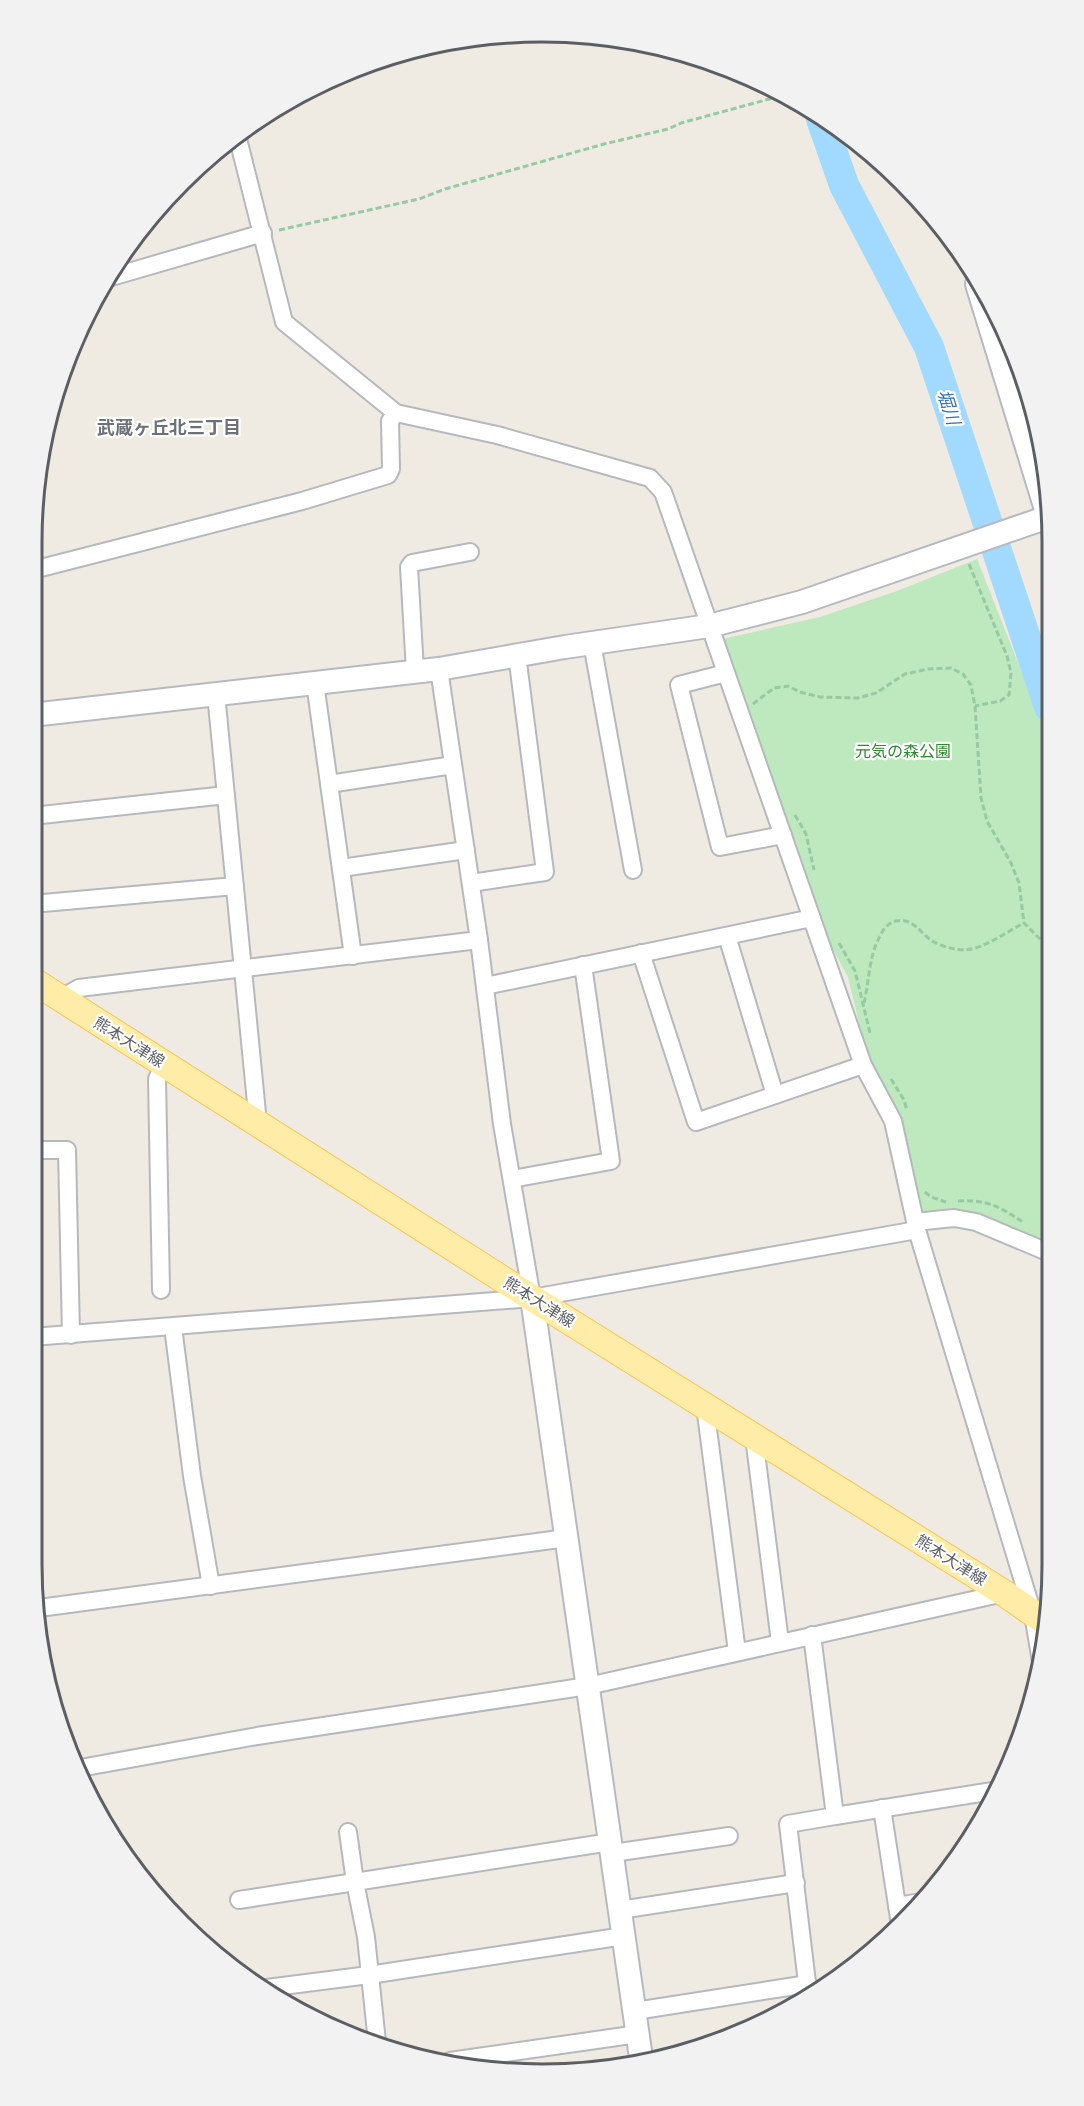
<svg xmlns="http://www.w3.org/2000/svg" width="1084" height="2106" font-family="Poppins,'Noto Sans JP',sans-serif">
  <rect width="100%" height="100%" fill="#efebe2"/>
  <polygon fill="#bee8bd" points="977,559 1049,741 1050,1250 977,1219 919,1218 866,1053 848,977 815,917 797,844 776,804 718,640 820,617 897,591"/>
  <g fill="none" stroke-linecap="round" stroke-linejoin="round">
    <polyline stroke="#a2daff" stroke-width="30" points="821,119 844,185 929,347 1049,707"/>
    <defs>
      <g id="street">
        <polyline points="237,135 284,322 396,413 497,435 650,478 663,492 863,1065 893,1121 917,1230 1033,1614 1041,1662"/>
        <polyline points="108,278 263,233"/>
        <polyline points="33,570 302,501 388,475 391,469 390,421 396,413"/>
        <polyline points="592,643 633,870"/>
        <polyline points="439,669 479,940 502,1124 532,1298"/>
        <polyline points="415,671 409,567 412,563 470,552"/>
        <polyline points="726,673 679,685 720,847 783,835"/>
        <polyline points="315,683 353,956"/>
        <polyline points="216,694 258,1123"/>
        <polyline points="329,784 453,765"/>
        <polyline points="32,816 226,795"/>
        <polyline points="341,868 466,850"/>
        <polyline points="471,883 545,872 517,655"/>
        <polyline points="32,904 235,886"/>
        <polyline points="727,936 775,1095"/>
        <polyline points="641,953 696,1122 863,1065"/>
        <polyline points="485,986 812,918"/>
        <polyline points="61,998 79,988 479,940"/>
        <polyline points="32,1150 67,1150 71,1335"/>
        <polyline points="512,1179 611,1161 583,965"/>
        <polyline points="915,1222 954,1218 976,1222 1050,1253"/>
        <polyline points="161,1290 157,1079 164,1064"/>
        <polyline points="173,1327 192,1476 211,1586"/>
        <polyline points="32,1337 532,1298 917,1230"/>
        <polyline points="705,1406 737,1652"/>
        <polyline points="754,1437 780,1642"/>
        <polyline points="39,1608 567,1538"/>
        <polyline points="80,1768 257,1736 588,1686 1004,1593"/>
        <polyline points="882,1808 900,1925"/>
        <polyline points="835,1816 999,1790"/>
        <polyline points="613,1853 729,1836"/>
        <polyline points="239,1900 355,1882 348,1832"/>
        <polyline points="897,1906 921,1902"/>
        <polyline points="620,1910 796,1883"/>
        <polyline points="259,1989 369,1975 624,1936"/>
        <polyline points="808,1991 788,1824 835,1816 812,1635"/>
        <polyline points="635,2011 808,1984"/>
        <polyline points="377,2042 366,1937 355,1882 610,1842"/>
        <polyline points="450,2061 638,2034"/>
      </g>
      <g id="secondary">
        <polyline points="977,284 1048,516"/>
        <polyline points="32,715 439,669 565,647 709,626 802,602 1048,517"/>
        <polyline points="532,1298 641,2058"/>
      </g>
      <polyline id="primary" points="32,980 532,1298 1004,1593 1047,1623"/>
    </defs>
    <use href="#street" stroke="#b5b9be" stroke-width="20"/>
    <use href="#secondary" stroke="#b6bac0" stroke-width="26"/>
    <use href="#primary" stroke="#fbc44f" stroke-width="28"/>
    <g stroke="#95caa2" stroke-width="3" stroke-dasharray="6 3" stroke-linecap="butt">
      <polyline points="279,230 419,199 445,189 604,144 668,129 681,123 784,95"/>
      <polyline points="969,564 1007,656 1011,673 1009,695 1000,701 975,706"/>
      <polyline points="753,704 774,688 788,686 800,692 820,697 858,698 876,693 905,674 928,669 951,668 963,674 971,685 975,706 981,798 987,821 1011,863 1019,883 1024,923 1049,948"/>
      <polyline points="795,815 806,834 814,870"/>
      <polyline points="839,943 855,971 870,1033"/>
      <path d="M864,1003C869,982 869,955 880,936C883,929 888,923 896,921C914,917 921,935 934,942C943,947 956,950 965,950C986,948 1006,932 1024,923"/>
      <polyline points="891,1079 904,1100 907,1110"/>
      <polyline points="925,1192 931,1197 946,1202"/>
      <path d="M958,1201C986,1199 1001,1207 1024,1223"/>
    </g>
    <use href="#street" stroke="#fff" stroke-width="16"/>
    <use href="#secondary" stroke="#fff" stroke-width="22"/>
    <use href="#primary" stroke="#ffeda7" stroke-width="26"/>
  </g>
  <g text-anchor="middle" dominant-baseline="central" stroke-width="4.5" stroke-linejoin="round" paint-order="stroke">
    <g font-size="16" fill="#2f872f" stroke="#fff">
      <text x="903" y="751">元気の森公園</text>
    </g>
    <g font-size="16" fill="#5b5f64" stroke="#fff">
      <text transform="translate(129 1042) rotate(32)">熊本大津線</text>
      <text transform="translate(539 1302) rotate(32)">熊本大津線</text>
      <text transform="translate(951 1560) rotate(32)">熊本大津線</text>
    </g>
    <g font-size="18" font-style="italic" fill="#3675af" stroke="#fff">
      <text transform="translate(949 407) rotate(72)">堀川</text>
    </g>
    <g font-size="18" font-weight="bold" fill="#6b7176" stroke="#fff">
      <text x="169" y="427">武蔵ヶ丘北三丁目</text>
    </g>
  </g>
  <path d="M0 0H1084V2106H0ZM542 42H542A500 500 0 0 1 1042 542V1564A500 500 0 0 1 542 2064H542A500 500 0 0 1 42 1564V542A500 500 0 0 1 542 42Z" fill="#f2f2f3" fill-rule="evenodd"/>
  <path fill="none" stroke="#5b5f64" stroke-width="3" d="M542 42H542A500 500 0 0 1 1042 542V1564A500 500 0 0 1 542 2064H542A500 500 0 0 1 42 1564V542A500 500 0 0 1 542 42Z"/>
</svg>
